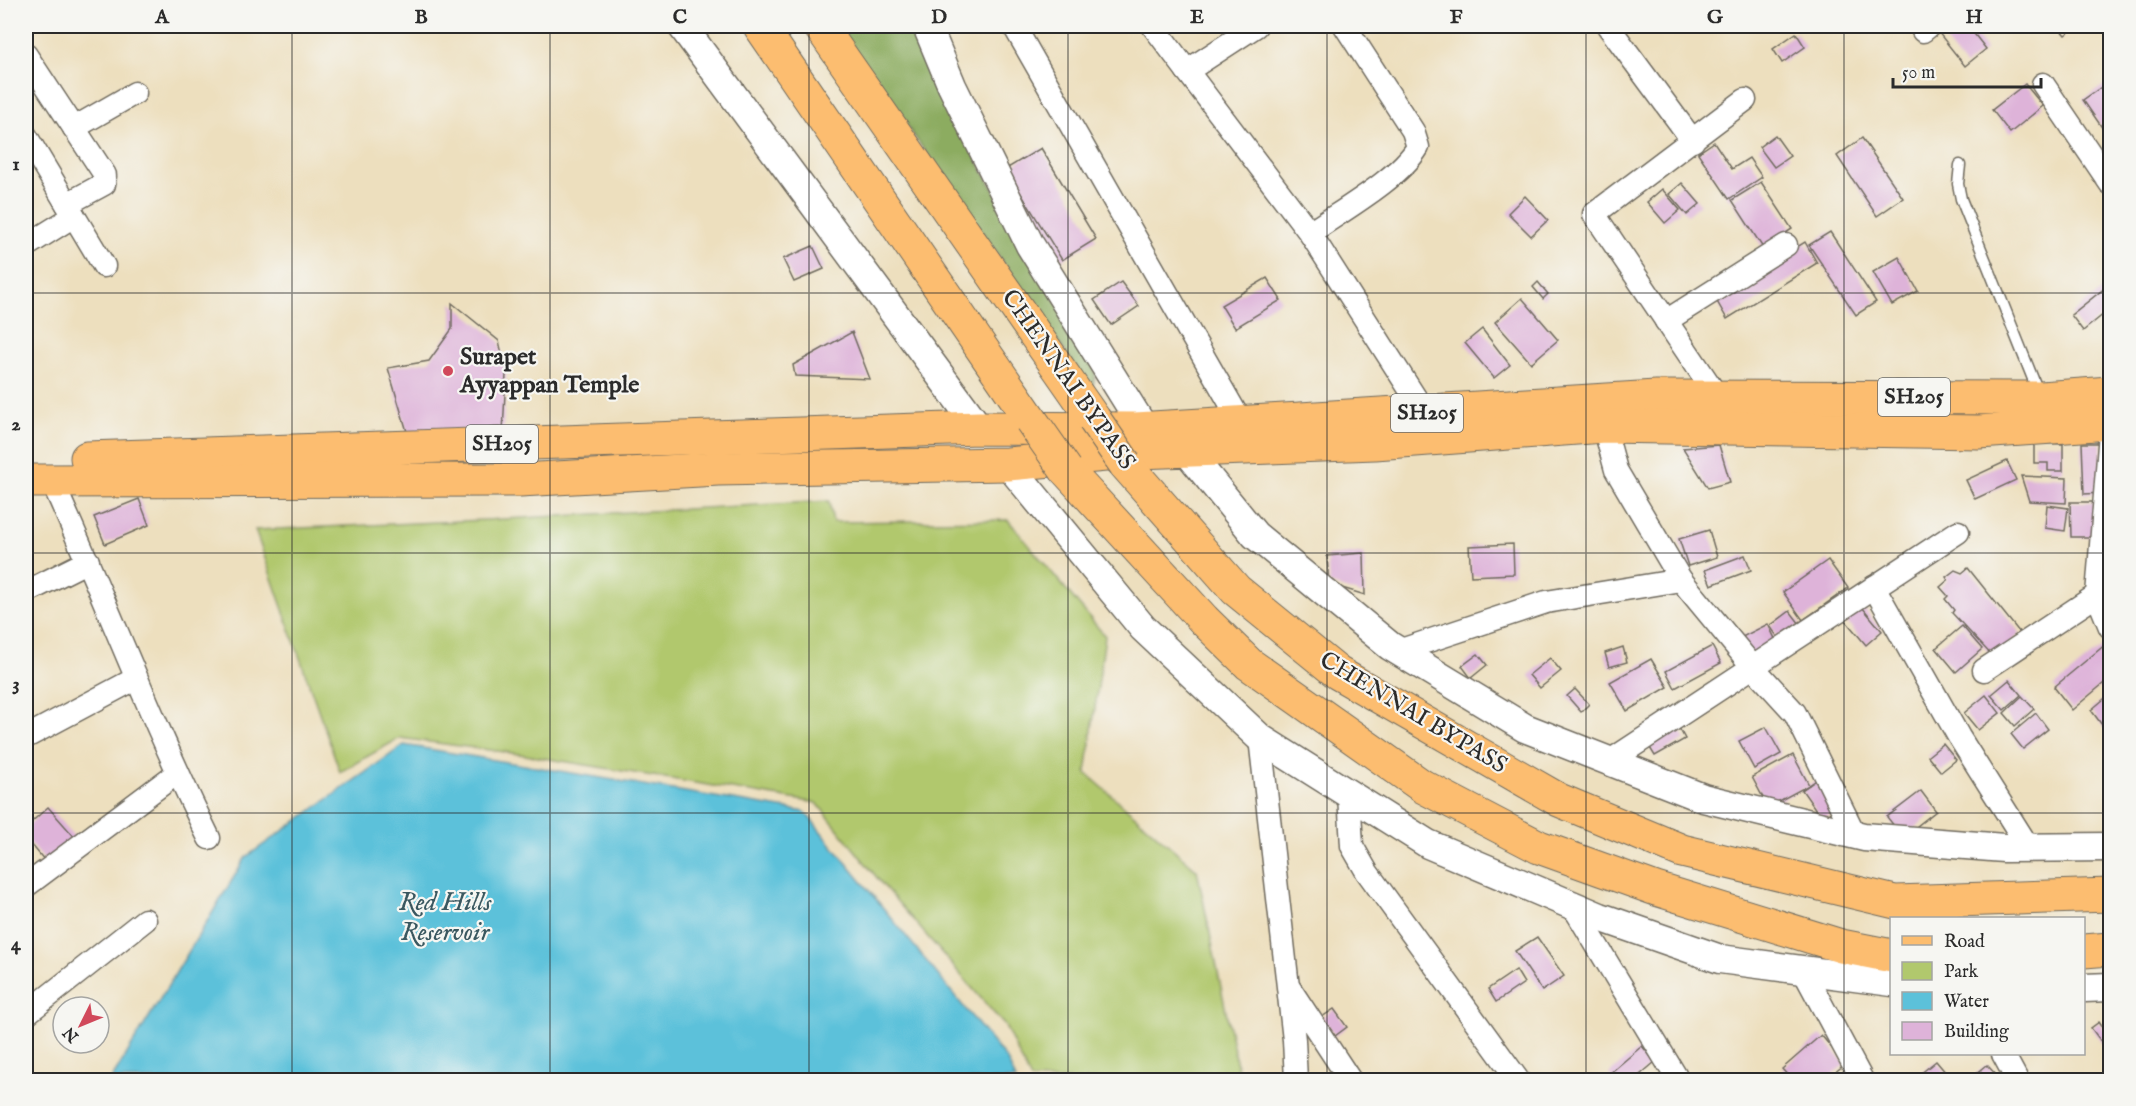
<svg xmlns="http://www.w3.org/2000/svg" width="2136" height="1106" font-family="'IM FELL English',serif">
  <rect width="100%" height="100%" fill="#f6f6f2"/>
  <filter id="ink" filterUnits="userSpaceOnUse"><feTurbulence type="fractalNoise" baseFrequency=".0167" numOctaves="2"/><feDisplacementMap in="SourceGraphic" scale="12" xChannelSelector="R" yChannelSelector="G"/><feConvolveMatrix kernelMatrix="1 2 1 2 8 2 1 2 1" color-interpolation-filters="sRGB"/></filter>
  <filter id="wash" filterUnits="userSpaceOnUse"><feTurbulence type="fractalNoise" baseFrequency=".008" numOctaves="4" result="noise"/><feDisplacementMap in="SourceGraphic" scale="24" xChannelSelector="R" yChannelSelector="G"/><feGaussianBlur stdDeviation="1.35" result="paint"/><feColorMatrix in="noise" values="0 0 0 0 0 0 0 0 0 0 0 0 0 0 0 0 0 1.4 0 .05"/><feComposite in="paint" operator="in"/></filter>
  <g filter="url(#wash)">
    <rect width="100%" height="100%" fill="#eddfbe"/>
    <polygon fill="#b1c86d" stroke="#6e7a4c" stroke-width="1.5" points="829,501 833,522 1008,520 1105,636 1086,773 1197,870 1240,1080 1031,1080 1005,1026 882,884 817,803 519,754 400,738 340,772 255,530 485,520"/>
    <polygon fill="#8cac60" stroke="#5c6c46" stroke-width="1.5" points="837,26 912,26 941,95 1096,373 1092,390"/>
    <polygon fill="#5cc1da" stroke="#447682" stroke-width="1.5" points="404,745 805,812 1007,1060 1016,1080 111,1080 246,857"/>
    <g id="blocks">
      <g fill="#deb3d9">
        <polygon points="1946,26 1968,26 1986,49 1965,66 1938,32"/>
        <polygon points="2057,26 2077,26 2065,35"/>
        <polygon points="1796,33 1805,47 1782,63 1773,49"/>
        <polygon points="2110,81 2110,139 2083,100"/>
        <polygon points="2025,84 2043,106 2010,133 1992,110"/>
        <polygon points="1775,135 1790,156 1774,167 1759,147"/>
        <polygon points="1862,138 1903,198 1877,216 1837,156"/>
        <polygon points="1714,142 1732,169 1749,158 1762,177 1729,199 1698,153"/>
        <polygon points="1041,148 1096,239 1062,260 1006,169"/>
        <polygon points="1761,182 1792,229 1763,248 1732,200"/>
        <polygon points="1682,183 1700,204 1687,215 1669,194"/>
        <polygon points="1662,189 1680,210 1665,223 1647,202"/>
        <polygon points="1525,196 1548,220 1531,236 1508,213"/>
        <polygon points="1830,232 1876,302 1856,315 1809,245"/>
        <polygon points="1805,242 1817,263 1727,319 1715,298"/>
        <polygon points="813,246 824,269 794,282 783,259"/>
        <polygon points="1899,257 1918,291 1892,305 1873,272"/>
        <polygon points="1267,278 1281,300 1235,328 1221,305"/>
        <polygon points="1121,282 1139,306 1111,325 1094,300"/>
        <polygon points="1538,282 1548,294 1543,299 1533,287"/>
        <polygon points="2110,284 2110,309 2083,331 2071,315"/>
        <polygon points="1522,298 1558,340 1531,363 1495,322"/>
        <polygon points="452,303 499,341 502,354 512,363 506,374 503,432 408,435 388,368 429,361 452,329"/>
        <polygon points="1482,329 1510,365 1494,378 1465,343"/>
        <polygon points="852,332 870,379 795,376 793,365"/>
        <polygon points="2034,443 2063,444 2063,471 2048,471 2048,463 2034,463"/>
        <polygon points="2082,443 2101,443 2103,493 2084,494"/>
        <polygon points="1719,445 1730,482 1708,488 1683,448"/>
        <polygon points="2007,461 2016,480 1975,499 1966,480"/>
        <polygon points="2021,476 2067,478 2066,503 2029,501"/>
        <polygon points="139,499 149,525 105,544 94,517"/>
        <polygon points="2070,502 2101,502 2101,537 2071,537"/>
        <polygon points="2047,505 2068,508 2065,531 2045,528"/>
        <polygon points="1709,530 1717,557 1688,566 1679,539"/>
        <polygon points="1513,544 1514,574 1471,576 1469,546"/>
        <polygon points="1364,553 1365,595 1329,584 1327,556"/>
        <polygon points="1745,555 1751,570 1711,585 1705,570"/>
        <polygon points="1828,560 1848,588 1803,620 1783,592"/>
        <polygon points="1968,568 2020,633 1996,660 1952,613 1954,610 1945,599 1948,596 1940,587 1948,580 1946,577 1955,570 1962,573"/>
        <polygon points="1862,607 1882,631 1866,645 1845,620"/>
        <polygon points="1790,611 1800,624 1779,639 1770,626"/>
        <polygon points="1768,624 1777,643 1751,656 1742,637"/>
        <polygon points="1962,626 1982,649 1956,672 1936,648"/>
        <polygon points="2106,644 2110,649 2110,678 2072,710 2054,687"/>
        <polygon points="1712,646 1721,663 1675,688 1666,671"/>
        <polygon points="1623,647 1627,662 1609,667 1605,653"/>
        <polygon points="1478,654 1487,665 1471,678 1462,666"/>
        <polygon points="1550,658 1561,671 1540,688 1529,675"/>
        <polygon points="1651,659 1668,687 1627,711 1610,682"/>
        <polygon points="2009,680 2021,695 2004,710 1991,695"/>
        <polygon points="1575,689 1589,704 1581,712 1567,696"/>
        <polygon points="2110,694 2110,731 2108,733 2091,710"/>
        <polygon points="1986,695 2000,713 1978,730 1964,713"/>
        <polygon points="2022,696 2034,709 2015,726 2004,713"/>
        <polygon points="2036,713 2048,729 2023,749 2011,734"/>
        <polygon points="1678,726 1685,739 1655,756 1647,743"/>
        <polygon points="1766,727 1781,754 1754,769 1739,741"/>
        <polygon points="1943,744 1956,760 1941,772 1928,756"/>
        <polygon points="1793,755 1809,785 1768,807 1752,777"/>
        <polygon points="1815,781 1836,811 1823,820 1802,790"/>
        <polygon points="1921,791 1936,811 1903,837 1887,817"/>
        <polygon points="48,807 79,842 50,867 26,838 26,827"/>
        <polygon points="1537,937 1564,976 1542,991 1515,951"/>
        <polygon points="1516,970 1524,983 1496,1002 1488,989"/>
        <polygon points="1334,1009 1347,1027 1335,1036 1322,1017"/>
        <polygon points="2099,1022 2110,1038 2110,1050 2108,1051 2091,1028"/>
        <polygon points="1821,1035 1845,1064 1826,1080 1792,1080 1782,1069"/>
        <polygon points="1642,1046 1655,1062 1634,1080 1614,1080 1609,1074"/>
        <polygon points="1936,1061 1952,1080 1913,1080"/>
        <polygon points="1987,1065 2001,1080 1969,1080"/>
      </g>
    </g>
  </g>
  <g filter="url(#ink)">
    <use href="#blocks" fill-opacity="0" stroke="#6f6a5e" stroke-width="1.5"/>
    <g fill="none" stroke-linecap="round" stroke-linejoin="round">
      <defs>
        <polyline id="service" points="1960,165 1958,184 1961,199 2039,394"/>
        <g id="minor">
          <polyline points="1014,26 1241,422"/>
          <polyline points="1153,26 1310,233"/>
          <path d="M1345,26L1413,131L1418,147C1399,179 1341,211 1310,233L1425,413"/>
          <polyline points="1608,26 1693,141"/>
          <polyline points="1923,31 1929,26"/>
          <polyline points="26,55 105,175 104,184 67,204"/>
          <polyline points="1187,71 1256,26"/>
          <polyline points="2043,84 2110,183"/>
          <polyline points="74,128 135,93"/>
          <polyline points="26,136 104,266"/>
          <polyline points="26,246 74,216"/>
          <polyline points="1666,321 1786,245"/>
          <polyline points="1717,396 1594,214 1745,100"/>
          <polyline points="1604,426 1616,470 1681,580 1753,667 1795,713 1855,835"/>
          <polyline points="2110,432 2097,595 2110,627"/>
          <path d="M51,479C105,598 151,720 209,838"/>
          <polyline points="1874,587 1959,737 2029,848"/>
          <polyline points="26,592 88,561"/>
          <polyline points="1398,651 1546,602 1681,580"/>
          <polyline points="1984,670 2097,595"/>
          <polyline points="26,737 135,679"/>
          <polyline points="1260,738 1294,1040 1296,1080"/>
          <polyline points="1610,761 1958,532"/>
          <polyline points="1349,794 1352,846 1367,872 1518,1080"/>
          <polyline points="26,886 177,773"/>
          <polyline points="1573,906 1678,1080"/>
          <polyline points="1803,970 1862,1080"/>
          <polyline points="1290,989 1350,1080"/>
          <polyline points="26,1014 145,920"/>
          <polyline points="2003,1054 2017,1080"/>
        </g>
        <g id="tertiary">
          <polyline points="682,26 979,428"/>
          <polyline points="927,26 952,86 1030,245 1144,428"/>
          <polyline points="1177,436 1186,450 1255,535 1390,646 1525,728 1703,798 1864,837 2004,848 2110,847"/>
          <polyline points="1008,464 1143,628 1260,738 1428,844 1600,917 1720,959 1892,982"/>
          <polyline points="2084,988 2110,987"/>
        </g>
        <g id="primary">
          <polyline points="87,458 979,428 1136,429 1656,397 2041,398 2110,393"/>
          <polyline points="26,481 520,480 718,469 1008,464 1138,452 1375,443 1604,426 1979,432 2110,423"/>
        </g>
        <g id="trunk">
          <polyline points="760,26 1031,420"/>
          <polyline points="820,26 1094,419"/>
          <polyline points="1125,464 1236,590 1338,673 1559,800 1682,851 1895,902 2110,895"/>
          <polyline points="1066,470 1204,620 1249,664 1422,786 1539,847 1656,889 1841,946 1892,956"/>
          <polyline points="2084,951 2110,949"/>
        </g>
      </defs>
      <use href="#service" stroke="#6f6a5e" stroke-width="13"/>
      <use href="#minor" stroke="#6f6a5e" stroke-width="25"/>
      <use href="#tertiary" stroke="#6f6a5e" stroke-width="31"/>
      <use href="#primary" stroke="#6f6a5e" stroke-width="35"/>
      <use href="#trunk" stroke="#6f6a5e" stroke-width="35"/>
      <use href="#service" stroke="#fff" stroke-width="10"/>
      <use href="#minor" stroke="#fff" stroke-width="22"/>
      <use href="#tertiary" stroke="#fff" stroke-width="28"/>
      <use href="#primary" stroke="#fcbd6f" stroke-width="33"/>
      <use href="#trunk" stroke="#fcbd6f" stroke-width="33"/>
      <defs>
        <g id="trunk-bridge">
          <polyline points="1094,419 1125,464"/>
          <polyline points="1031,420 1066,470"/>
        </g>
      </defs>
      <use href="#trunk-bridge" stroke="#6f6a5e" stroke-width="35" stroke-linecap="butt"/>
      <use href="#trunk-bridge" stroke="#fcbd6f" stroke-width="33"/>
    </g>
  </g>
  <path fill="none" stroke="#2b2b2b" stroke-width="1.5" stroke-opacity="0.55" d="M292,26V1080M550,26V1080M809,26V1080M1068,26V1080M1327,26V1080M1586,26V1080M1844,26V1080M26,293H2110M26,553H2110M26,813H2110"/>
  <circle fill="#d1495b" stroke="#f6f6f2" stroke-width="2" cx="448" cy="371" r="6"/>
  <g text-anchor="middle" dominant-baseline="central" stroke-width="4.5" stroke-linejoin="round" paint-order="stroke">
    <g fill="#f6f6f2" stroke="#686867" stroke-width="1.5">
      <rect x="1878" y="378" width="72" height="38" rx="4.5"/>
      <rect x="1391" y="394" width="72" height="38" rx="4.5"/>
      <rect x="466" y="425" width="72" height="38" rx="4.5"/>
    </g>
    <g font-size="22" font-weight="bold" fill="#2b2b2b">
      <text x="1914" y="397">SH205</text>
      <text x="1427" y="413">SH205</text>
      <text x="502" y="444">SH205</text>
    </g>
    <g font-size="24" font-weight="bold" fill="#2b2b2b" stroke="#f6f6f2" text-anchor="start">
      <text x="460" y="357">Surapet<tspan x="460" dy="28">Ayyappan Temple</tspan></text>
    </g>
    <g font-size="24" fill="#2b2b2b" stroke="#f6f6f2">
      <text transform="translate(1068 380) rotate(55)">CHENNAI BYPASS</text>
      <text transform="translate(1413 713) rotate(31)">CHENNAI BYPASS</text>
    </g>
    <g font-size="26" font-style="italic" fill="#3a5860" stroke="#f6f6f2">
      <text x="445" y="902">Red Hills<tspan x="445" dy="30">Reservoir</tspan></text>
    </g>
  </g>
  <rect width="2136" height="1106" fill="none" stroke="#f6f6f2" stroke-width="66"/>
  <rect x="1890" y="917" width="195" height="138" fill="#f6f6f2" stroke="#a5a5a2" stroke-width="1.5"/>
  <rect x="1902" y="936" width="30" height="9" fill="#fcbd6f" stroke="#a5a5a2" stroke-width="1.5"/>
  <text x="1944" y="947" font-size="18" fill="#2b2b2b">Road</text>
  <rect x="1902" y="962" width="30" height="18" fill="#b1c86d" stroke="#a5a5a2" stroke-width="1.5"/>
  <text x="1944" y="977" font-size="18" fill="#2b2b2b">Park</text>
  <rect x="1902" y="992" width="30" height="18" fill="#5cc1da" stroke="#a5a5a2" stroke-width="1.5"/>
  <text x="1944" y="1007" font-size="18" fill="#2b2b2b">Water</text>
  <rect x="1902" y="1022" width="30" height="18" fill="#deb3d9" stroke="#a5a5a2" stroke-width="1.5"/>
  <text x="1944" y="1037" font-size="18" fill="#2b2b2b">Building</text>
  <g transform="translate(81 1025) rotate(227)"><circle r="28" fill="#f6f6f2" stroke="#a5a5a2" stroke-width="1.5"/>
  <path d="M0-4.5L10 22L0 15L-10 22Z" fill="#d1495b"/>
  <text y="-9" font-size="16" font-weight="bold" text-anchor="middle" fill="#2b2b2b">N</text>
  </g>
  <path d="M1893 78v9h148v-9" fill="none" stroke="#2b2b2b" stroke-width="3"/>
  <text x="1902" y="78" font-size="18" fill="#2b2b2b" stroke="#f6f6f2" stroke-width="4.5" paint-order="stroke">50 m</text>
  <rect x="33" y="33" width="2070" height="1040" fill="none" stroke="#2b2b2b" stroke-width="2"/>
  <g font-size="20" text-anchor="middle" font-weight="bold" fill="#2b2b2b">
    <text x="162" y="23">A</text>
    <text x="421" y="23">B</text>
    <text x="680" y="23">C</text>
    <text x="939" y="23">D</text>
    <text x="1197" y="23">E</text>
    <text x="1456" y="23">F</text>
    <text x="1715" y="23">G</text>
    <text x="1974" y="23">H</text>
    <text x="16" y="170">1</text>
    <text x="16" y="430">2</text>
    <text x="16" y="690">3</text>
    <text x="16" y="950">4</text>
  </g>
</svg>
